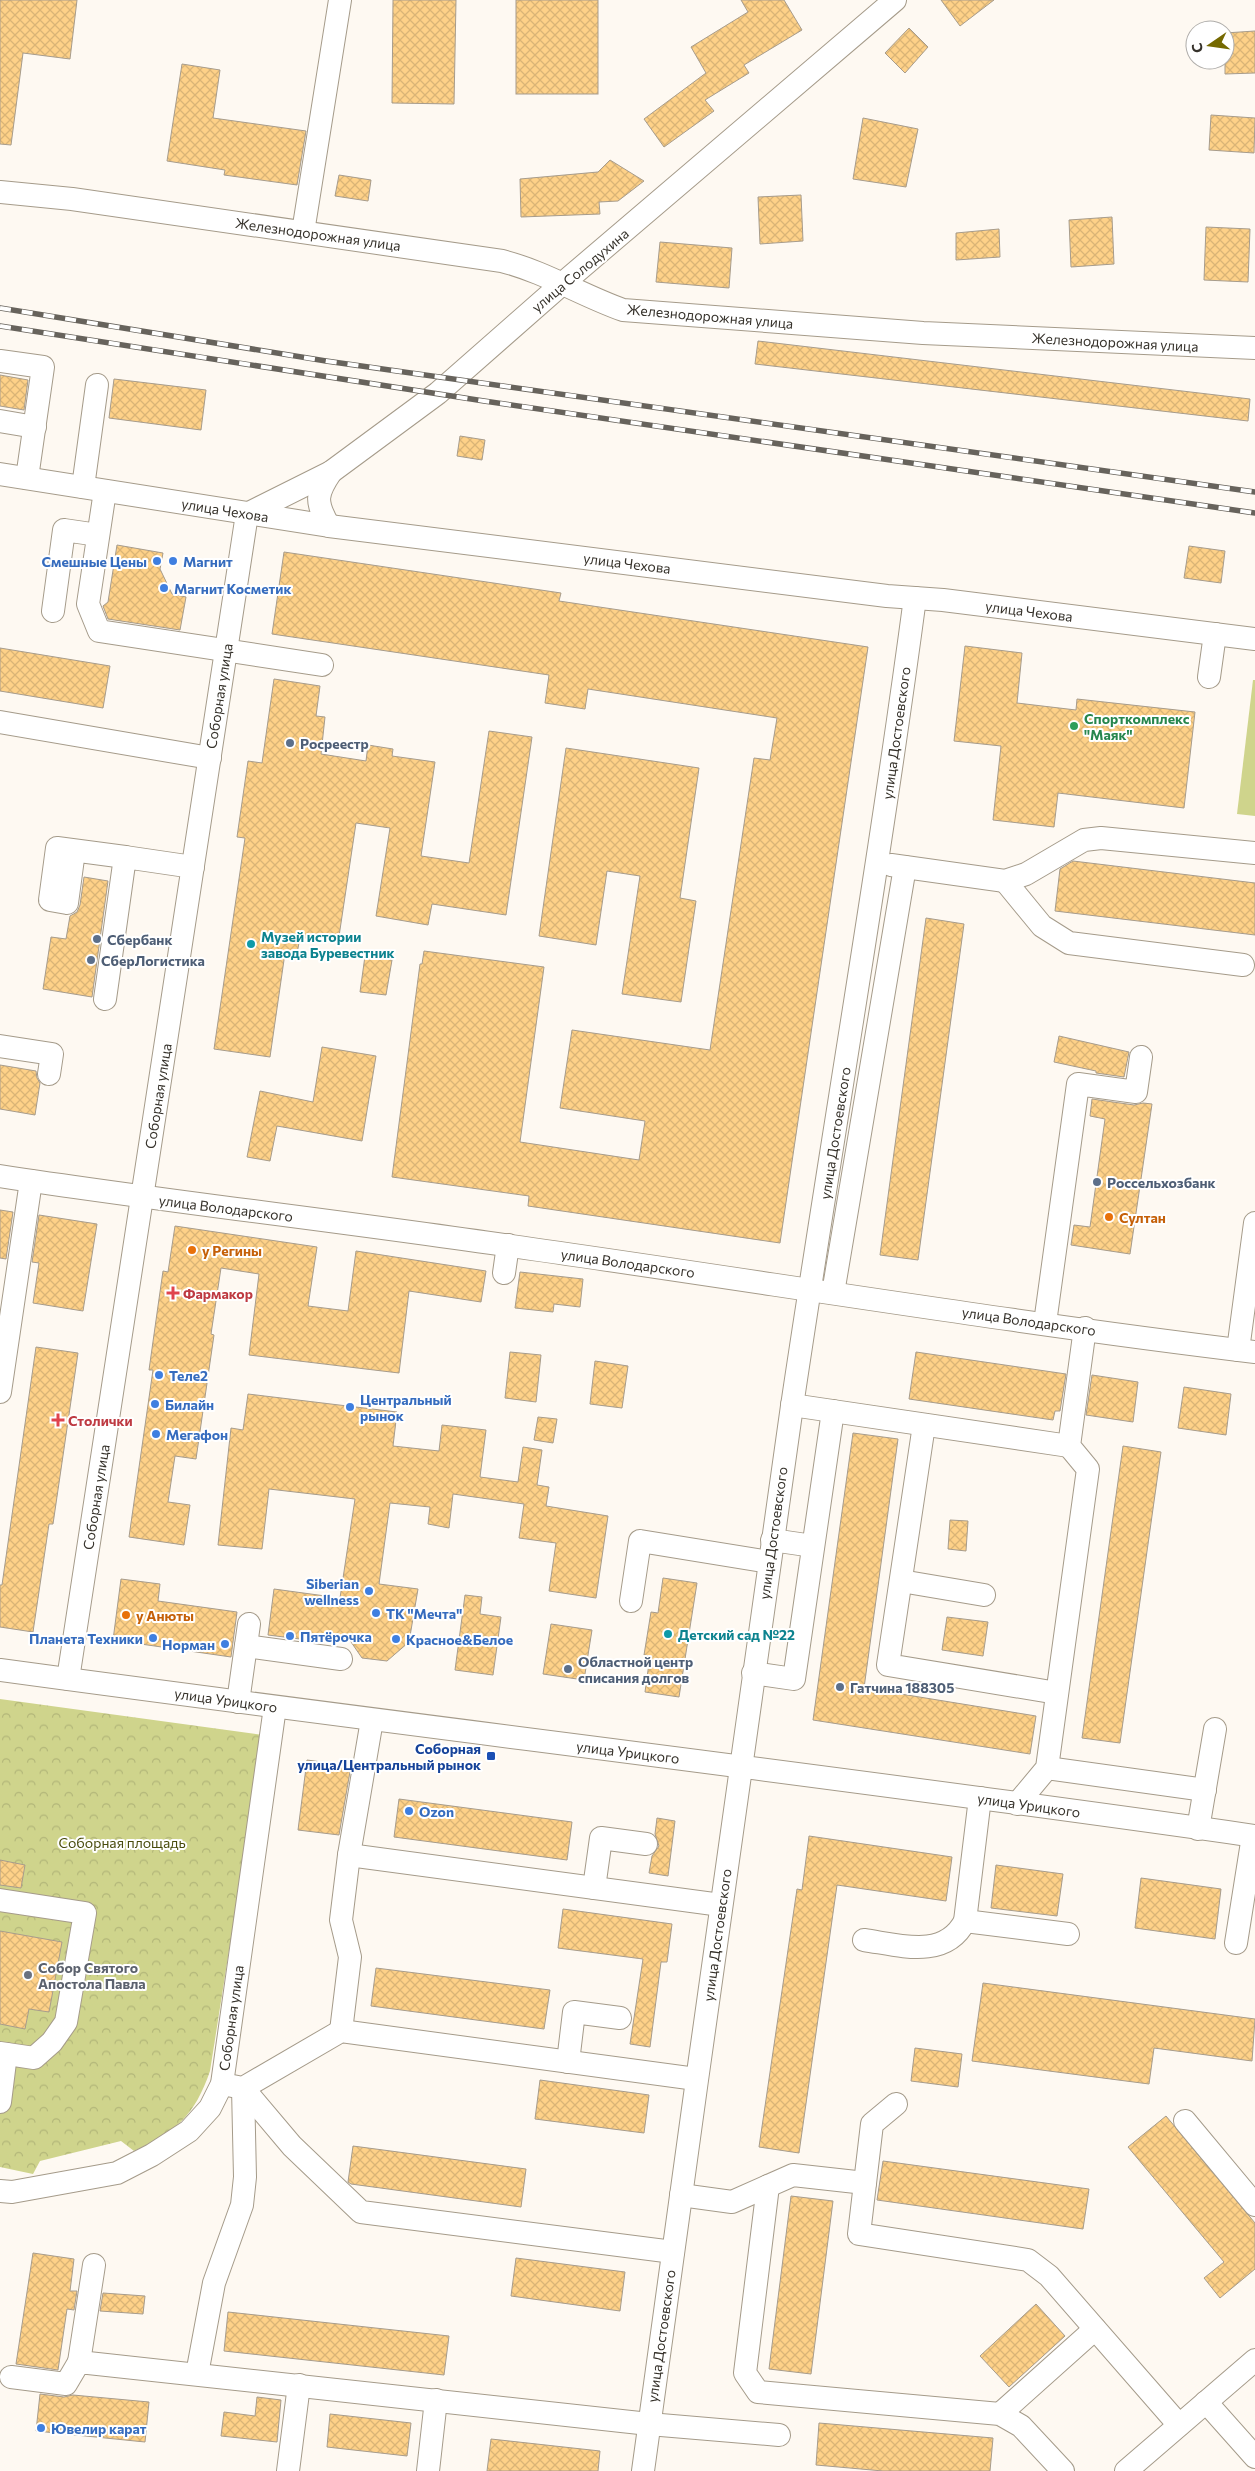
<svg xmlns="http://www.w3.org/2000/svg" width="1255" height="2471" font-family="Commissioner,sans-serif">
  <defs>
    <pattern id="park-crowns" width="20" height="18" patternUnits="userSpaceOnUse" patternTransform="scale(1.25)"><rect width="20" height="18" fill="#cfd48c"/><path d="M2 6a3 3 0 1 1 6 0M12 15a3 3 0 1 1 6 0" fill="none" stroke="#b2b679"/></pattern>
    <pattern id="building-cross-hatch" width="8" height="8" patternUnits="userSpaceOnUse" patternTransform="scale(1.25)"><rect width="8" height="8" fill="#fed188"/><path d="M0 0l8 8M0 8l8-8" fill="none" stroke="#dab476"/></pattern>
  </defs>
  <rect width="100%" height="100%" fill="#fef9f2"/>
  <path fill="url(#park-crowns)" d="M0,1699L263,1735L210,2071C195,2115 176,2132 134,2151L121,2141L40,2161L33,2174L0,2167Z"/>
  <polygon fill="#cfd48c" points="1253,680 1255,680 1255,816 1237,814"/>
  <g fill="url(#building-cross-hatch)" stroke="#a79c8c">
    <polygon points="0,0 77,0 70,59 23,53 11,145 0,144"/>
    <polygon points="393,0 456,0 454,104 392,103"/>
    <rect x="516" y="0" width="82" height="94"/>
    <polygon points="741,0 784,0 802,30 744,65 749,73 705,100 714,111 664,147 644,119 706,73 691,47 748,12"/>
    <polygon points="941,0 994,0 960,26"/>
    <polygon points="909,28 928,47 905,73 885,53"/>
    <polygon points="1255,31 1255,73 1225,74 1225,33"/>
    <polygon points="182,64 220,70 213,118 306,131 297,185 224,175 225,170 167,161"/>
    <polygon points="1211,115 1255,118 1254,153 1209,150"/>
    <polygon points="863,118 918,129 906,187 853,179"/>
    <polygon points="610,160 644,181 618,201 599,202 600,214 521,217 520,179 598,172"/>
    <polygon points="339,175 371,180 368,201 335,196"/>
    <polygon points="801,195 803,241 760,244 758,197"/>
    <polygon points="1112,217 1114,264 1071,267 1069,220"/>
    <polygon points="1206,227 1250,229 1248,282 1204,280"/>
    <polygon points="999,229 1000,257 956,260 956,233"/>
    <polygon points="660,242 732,248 729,288 656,282"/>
    <polygon points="758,341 1250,399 1248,421 755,364"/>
    <polygon points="0,375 28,380 24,410 0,406"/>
    <polygon points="114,379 206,390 201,430 109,418"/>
    <polygon points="460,436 485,440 482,460 457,456"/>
    <polygon points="117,545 163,553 160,569 172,594 186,597 180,630 108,619 103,606 108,602"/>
    <polygon points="1189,546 1225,551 1221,583 1184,578"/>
    <polygon points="284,552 561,593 559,601 868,647 780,1243 528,1206 529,1196 392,1177 420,964 422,964 424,951 544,967 520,1142 639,1160 645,1121 560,1108 572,1030 710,1050 754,758 770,760 777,718 588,689 585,709 545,703 549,675 272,634"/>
    <polygon points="965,646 1022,653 1017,703 1076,710 1077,699 1195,712 1184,808 1058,793 1054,827 993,820 1001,746 954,741"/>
    <polygon points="0,648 110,666 103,708 0,691"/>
    <polygon points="274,679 320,686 316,716 325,717 321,754 366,761 368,745 393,749 392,756 435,762 421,856 469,863 489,731 532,737 506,915 432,904 428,925 376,916 390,828 356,823 338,943 300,937 297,954 285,953 270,1057 214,1049 245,838 237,837 248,761 262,763"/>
    <polygon points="566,748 699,768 680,898 696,901 681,1002 622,994 640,876 607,871 596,945 539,936"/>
    <polygon points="1073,861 1255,883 1255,935 1055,911 1060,869"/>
    <polygon points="84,877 108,881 92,997 43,989 51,937 66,939 70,916 77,912 80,905"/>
    <polygon points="926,918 964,924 918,1260 880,1255"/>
    <polygon points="365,956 392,960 386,995 360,992"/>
    <polygon points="1059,1036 1129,1052 1124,1077 1096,1073 1096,1071 1054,1062"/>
    <polygon points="322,1047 376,1056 362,1141 277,1126 270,1161 247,1157 260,1091 313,1102"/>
    <polygon points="0,1065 36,1071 37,1078 40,1083 35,1115 0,1109"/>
    <polygon points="1092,1099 1134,1105 1143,1103 1152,1104 1130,1254 1071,1245 1074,1225 1090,1227 1105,1119 1090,1116"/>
    <polygon points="0,1210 13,1212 6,1259 0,1258"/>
    <polygon points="39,1215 97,1224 83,1311 33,1303 39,1263 32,1262"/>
    <polygon points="175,1226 317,1247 308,1306 348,1311 356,1251 486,1271 481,1302 409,1291 399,1373 249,1355 259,1274 221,1268 211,1334 214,1335 196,1459 175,1456 168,1502 190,1505 184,1545 129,1537 153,1370 149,1370 158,1306 163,1271 168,1272"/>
    <polygon points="520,1272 583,1279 580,1307 554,1304 553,1312 515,1308"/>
    <polygon points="36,1347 78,1353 53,1524 49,1524 33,1632 0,1627 0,1585 2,1585"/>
    <polygon points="510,1352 541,1355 536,1402 505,1398"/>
    <polygon points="916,1352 1066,1374 1060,1411 1055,1411 1053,1420 909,1399"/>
    <polygon points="595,1361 628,1366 622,1408 590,1404"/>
    <polygon points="1092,1375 1138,1382 1133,1422 1086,1415"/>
    <polygon points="1184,1387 1231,1394 1226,1435 1178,1428"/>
    <polygon points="248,1394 397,1412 393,1446 439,1451 442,1425 486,1430 480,1477 518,1482 523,1447 542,1450 537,1485 549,1487 546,1506 608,1516 596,1598 549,1591 556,1543 519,1538 524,1504 453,1494 449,1528 428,1524 430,1507 390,1503 379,1584 418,1589 409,1642 387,1661 362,1658 349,1639 316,1635 316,1641 268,1635 274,1589 340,1598 355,1499 269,1489 262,1549 218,1545 231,1428 243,1430"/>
    <polygon points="538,1417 557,1419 553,1443 534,1440"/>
    <polygon points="853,1433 898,1439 864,1688 1036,1716 1030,1754 813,1720"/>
    <polygon points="1123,1446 1161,1452 1120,1743 1082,1738"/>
    <polygon points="950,1520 968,1521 966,1551 948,1549"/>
    <polygon points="663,1578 697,1583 679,1697 645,1692 650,1656 644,1655 651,1612 658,1613"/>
    <polygon points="121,1579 160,1584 158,1601 237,1612 231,1657 113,1640"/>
    <polygon points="465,1595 482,1597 480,1614 501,1617 493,1675 455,1670"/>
    <polygon points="947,1617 988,1622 983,1656 942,1650"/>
    <polygon points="551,1624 592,1630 584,1680 543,1674"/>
    <polygon points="307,1760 351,1766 339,1835 298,1830"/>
    <polygon points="399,1799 572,1822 567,1860 394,1837"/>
    <polygon points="657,1818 675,1821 668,1876 649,1873 652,1856 659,1846 655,1834"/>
    <polygon points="809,1836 952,1857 946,1901 837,1885 799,2153 759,2147 797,1889 802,1890"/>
    <polygon points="0,1860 25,1865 21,1888 0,1885"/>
    <polygon points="996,1865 1063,1874 1057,1916 991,1908"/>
    <polygon points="1141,1878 1221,1889 1215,1939 1135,1928"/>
    <polygon points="563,1909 672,1924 667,1962 661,1962 650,2047 630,2044 643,1959 558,1948"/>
    <polygon points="0,1931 62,1942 49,2012 29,2009 25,2029 0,2024"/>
    <polygon points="376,1968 550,1990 544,2029 371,2006"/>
    <polygon points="983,1983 1255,2019 1252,2061 1154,2048 1149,2084 972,2061"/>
    <polygon points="915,2048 962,2054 958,2087 911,2081"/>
    <polygon points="540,2080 649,2095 644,2133 535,2119"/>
    <polygon points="1166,2116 1255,2223 1255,2269 1220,2298 1204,2278 1224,2262 1128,2147"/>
    <polygon points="353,2146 526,2169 521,2207 351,2184 348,2182"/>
    <polygon points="883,2161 1089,2189 1083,2229 877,2200"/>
    <polygon points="791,2196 833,2201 811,2374 769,2369"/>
    <polygon points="33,2253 74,2259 70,2291 77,2291 74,2310 67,2309 58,2370 16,2364"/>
    <polygon points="516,2258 625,2272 620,2311 511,2296"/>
    <polygon points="103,2293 145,2296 143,2314 100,2311"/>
    <polygon points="1036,2304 1065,2336 1009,2387 980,2356"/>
    <polygon points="228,2312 449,2336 444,2375 224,2351"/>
    <polygon points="40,2394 64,2397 73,2395 149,2402 145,2442 36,2431"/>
    <polygon points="257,2397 281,2400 277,2442 221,2436 224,2412 255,2416"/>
    <polygon points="330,2414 411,2423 407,2456 327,2447"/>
    <polygon points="819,2423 993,2438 990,2471 883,2471 816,2465"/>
    <polygon points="491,2439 600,2451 598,2471 487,2471"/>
  </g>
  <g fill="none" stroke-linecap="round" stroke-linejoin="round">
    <defs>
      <g id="minor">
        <path d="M0,192L72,199L502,261C545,272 581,295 623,310L923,333L1255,348"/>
        <polyline points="303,232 340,0"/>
        <polyline points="0,361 43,367 27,478"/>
        <polyline points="0,421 35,427"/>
        <polyline points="0,474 329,526 887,596 943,600 1255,639"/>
        <polyline points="83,487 97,385"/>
        <polyline points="105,491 88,604 99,631 322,665"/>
        <polyline points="247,514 331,472 438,393 562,284 895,0"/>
        <path d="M329,526C315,502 316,494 331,472"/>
        <polyline points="53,611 64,530 98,535"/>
        <polyline points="1209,677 1215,634"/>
        <polyline points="0,722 210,758"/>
        <polyline points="74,851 67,903 50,900 57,848 125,857"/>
        <polyline points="891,865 1005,881 1026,874 1084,840 1101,838 1255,853"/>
        <polyline points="1005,881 1042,926 1069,943 1243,965"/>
        <polyline points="105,999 125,857 193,867"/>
        <polyline points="0,1046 52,1054 49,1074"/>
        <path d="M0,1176C170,1202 341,1221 511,1246C759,1281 1006,1322 1255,1352"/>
        <polyline points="504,1273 508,1245"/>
        <polyline points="833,1293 905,867"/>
        <polyline points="1045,1323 1078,1084 1136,1092 1141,1057"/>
        <polyline points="1238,1350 1255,1223"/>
        <polyline points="0,1392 31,1181"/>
        <polyline points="792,1405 1069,1446"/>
        <polyline points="924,1425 888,1665 1057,1693"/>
        <polyline points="772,1540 813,1546"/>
        <polyline points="901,1581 984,1595"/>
        <polyline points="631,1601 640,1541 769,1562"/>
        <polyline points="246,1646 341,1659"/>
        <path d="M0,1670C418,1727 837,1776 1255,1836"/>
        <polyline points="753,1673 794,1679 833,1411"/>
        <polyline points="68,1679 247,514"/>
        <polyline points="238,1702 249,1624"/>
        <polyline points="1047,1768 1205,1790"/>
        <polyline points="1017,1804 1047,1768 1088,1469 1069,1446 1085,1328"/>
        <polyline points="1198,1829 1215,1729"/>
        <polyline points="349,1855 721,1905"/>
        <polyline points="594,1888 601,1838 646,1844"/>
        <polyline points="0,1900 85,1913 66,2022 52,2042 34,2058 0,2053"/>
        <polyline points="965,1921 1068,1934"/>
        <path d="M864,1940C899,1945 945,1960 965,1921L980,1798"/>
        <polyline points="1236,1943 1253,1836"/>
        <polyline points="341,2031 350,1957 341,1920 349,1855 372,1720"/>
        <polyline points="568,2062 574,2012 620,2018"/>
        <polyline points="222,2084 243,2088 341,2031 696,2079"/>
        <polyline points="243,2088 292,2146 361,2212 673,2252"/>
        <polyline points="0,2102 6,2054"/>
        <polyline points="896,2104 872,2124 859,2234 1028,2260 1049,2276 1179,2425"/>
        <polyline points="1185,2121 1255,2205"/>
        <polyline points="768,2186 745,2373 758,2392 1000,2414 1021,2426 1063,2471"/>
        <polyline points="0,2191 12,2192 117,2173 152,2155 189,2131 210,2108 222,2084 275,1707"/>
        <polyline points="681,2195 732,2202 793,2175 865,2183"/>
        <polyline points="79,2362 94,2265"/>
        <polyline points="197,2374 214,2283 242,2205 245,2177 243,2088"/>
        <polyline points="11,2377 66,2384 79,2362 649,2424 779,2435"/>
        <polyline points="1206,2402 1255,2457"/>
        <polyline points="1000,2414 1095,2329"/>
        <polyline points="288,2471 299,2385"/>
        <polyline points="428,2471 436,2400"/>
        <path d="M643,2471C693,2116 739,1761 792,1406C832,1137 879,868 915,598"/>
        <polyline points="1126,2471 1255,2360"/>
      </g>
    </defs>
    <use href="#minor" stroke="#a59b8a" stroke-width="24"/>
    <use href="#minor" stroke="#fff" stroke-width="22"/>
    <defs>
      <g id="rail">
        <polyline points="0,308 326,361 1255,492"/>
        <polyline points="0,326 484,401 1255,513"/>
      </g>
    </defs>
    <use href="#rail" stroke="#67635c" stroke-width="5.5"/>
    <use href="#rail" stroke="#fff" stroke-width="4" stroke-dasharray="11" stroke-linecap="butt"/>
  </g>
  <g fill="#3f7fe0" stroke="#fff" stroke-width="2">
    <circle cx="157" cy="561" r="5"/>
    <circle cx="173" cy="561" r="5"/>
    <circle cx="164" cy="588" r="5"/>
    <circle cx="159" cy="1375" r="5"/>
    <circle cx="155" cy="1404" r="5"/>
    <circle cx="350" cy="1407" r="5"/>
    <circle cx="156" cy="1434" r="5"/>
    <circle cx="369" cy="1591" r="5"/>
    <circle cx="376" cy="1613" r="5"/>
    <circle cx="290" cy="1636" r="5"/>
    <circle cx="153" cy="1638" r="5"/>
    <circle cx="396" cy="1639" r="5"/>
    <circle cx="225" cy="1644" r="5"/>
    <circle cx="409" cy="1811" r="5"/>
    <circle cx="41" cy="2428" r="5"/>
  </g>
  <circle fill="#2e9e5b" stroke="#fff" stroke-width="2" cx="1074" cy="726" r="5"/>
  <g fill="#5c6f8a" stroke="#fff" stroke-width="2">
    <circle cx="290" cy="743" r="5"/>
    <circle cx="97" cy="939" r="5"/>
    <circle cx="91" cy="960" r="5"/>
    <circle cx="1097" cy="1182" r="5"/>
    <circle cx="568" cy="1669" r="5"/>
    <circle cx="840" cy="1687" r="5"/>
  </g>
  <g fill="#0f9aa8" stroke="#fff" stroke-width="2">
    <circle cx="251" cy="944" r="5"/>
    <circle cx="668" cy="1634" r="5"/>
  </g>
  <g fill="#e8710a" stroke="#fff" stroke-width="2">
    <circle cx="1109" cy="1217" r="5"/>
    <circle cx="192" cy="1250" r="5"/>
    <circle cx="126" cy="1615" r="5"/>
  </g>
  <g fill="#e0444e" stroke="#fff" stroke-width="2">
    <path d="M170.5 1285.5h5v5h5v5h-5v5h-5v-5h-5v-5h5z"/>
    <path d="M55.5 1412.5h5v5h5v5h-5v5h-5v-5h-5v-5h5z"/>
  </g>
  <rect fill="#1a4fb4" stroke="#fff" stroke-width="2" x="486" y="1751" width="10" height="10" rx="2.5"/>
  <circle fill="#6b7280" stroke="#fff" stroke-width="2" cx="28" cy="1975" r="5"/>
  <g text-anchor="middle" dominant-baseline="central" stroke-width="4" stroke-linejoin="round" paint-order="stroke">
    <g font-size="14" fill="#36322b" stroke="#fff">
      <text transform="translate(318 234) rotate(8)">Железнодорожная улица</text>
      <text transform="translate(580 270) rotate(-40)">улица Солодухина</text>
      <text transform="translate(710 316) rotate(5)">Железнодорожная улица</text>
      <text transform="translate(1115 342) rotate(3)">Железнодорожная улица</text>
      <text transform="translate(225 510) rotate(9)">улица Чехова</text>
      <text transform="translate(627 563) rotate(7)">улица Чехова</text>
      <text transform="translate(1029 611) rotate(7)">улица Чехова</text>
      <text transform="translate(219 696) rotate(-81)">Соборная улица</text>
      <text transform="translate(896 733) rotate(-82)">улица Достоевского</text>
      <text transform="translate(158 1096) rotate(-81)">Соборная улица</text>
      <text transform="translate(835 1133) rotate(-81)">улица Достоевского</text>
      <text transform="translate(226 1208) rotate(7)">улица Володарского</text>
      <text transform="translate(628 1263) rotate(8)">улица Володарского</text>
      <text transform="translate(1029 1321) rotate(8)">улица Володарского</text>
      <text transform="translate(96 1497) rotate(-81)">Соборная улица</text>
      <text transform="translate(773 1533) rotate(-82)">улица Достоевского</text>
      <text transform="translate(226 1700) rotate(8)">улица Урицкого</text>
      <text transform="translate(628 1752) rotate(7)">улица Урицкого</text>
      <text transform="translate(1029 1805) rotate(8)">улица Урицкого</text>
      <text transform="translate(717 1935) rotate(-82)">улица Достоевского</text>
      <text transform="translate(231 2018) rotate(-82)">Соборная улица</text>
      <text transform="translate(661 2336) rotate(-82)">улица Достоевского</text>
    </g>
    <g font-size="14" font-weight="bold" fill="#366cbe" stroke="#fff" text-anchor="start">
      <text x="147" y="561" text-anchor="end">Смешные Цены</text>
      <text x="183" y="561">Магнит</text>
      <text x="174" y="588">Магнит Косметик</text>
      <text x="169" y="1375">Теле2</text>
      <text x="360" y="1399">Центральный<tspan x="360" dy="16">рынок</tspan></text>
      <text x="165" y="1404">Билайн</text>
      <text x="166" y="1434">Мегафон</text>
      <text x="359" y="1583" text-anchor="end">Siberian<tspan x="359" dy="16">wellness</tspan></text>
      <text x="386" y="1613">ТК "Мечта"</text>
      <text x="300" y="1636">Пятёрочка</text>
      <text x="143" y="1638" text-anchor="end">Планета Техники</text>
      <text x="406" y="1639">Красное&amp;Белое</text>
      <text x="215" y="1644" text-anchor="end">Норман</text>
      <text x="419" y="1811">Ozon</text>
      <text x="51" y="2428">Ювелир карат</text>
    </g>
    <g font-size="14" font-weight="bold" fill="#27864d" stroke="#fff" text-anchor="start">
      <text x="1084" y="718">Спорткомплекс<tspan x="1084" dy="16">"Маяк"</tspan></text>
    </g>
    <g font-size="14" font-weight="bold" fill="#4e5e75" stroke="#fff" text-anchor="start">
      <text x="300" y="743">Росреестр</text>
      <text x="107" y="939">Сбербанк</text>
      <text x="101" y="960">СберЛогистика</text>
      <text x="1107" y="1182">Россельхозбанк</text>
      <text x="578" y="1661">Областной центр<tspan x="578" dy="16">списания долгов</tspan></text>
      <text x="850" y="1687">Гатчина 188305</text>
    </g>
    <g font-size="14" font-weight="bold" fill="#0d838f" stroke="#fff" text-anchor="start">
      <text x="261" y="936">Музей истории<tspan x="261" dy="16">завода Буревестник</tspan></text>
      <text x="678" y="1634">Детский сад №22</text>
    </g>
    <g font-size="14" font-weight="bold" fill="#c56008" stroke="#fff" text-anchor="start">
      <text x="1119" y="1217">Султан</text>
      <text x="202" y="1250">у Регины</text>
      <text x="136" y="1615">у Анюты</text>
    </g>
    <g font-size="14" font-weight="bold" fill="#be3a42" stroke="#fff" text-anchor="start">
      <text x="183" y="1293">Фармакор</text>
      <text x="68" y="1420">Столички</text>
    </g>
    <g font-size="14" font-weight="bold" fill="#164399" stroke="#fff" text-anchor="end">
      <text x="481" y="1748">Соборная<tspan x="481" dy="16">улица/Центральный рынок</tspan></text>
    </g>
    <g font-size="14" fill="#484b0c" stroke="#fff">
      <text x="122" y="1842">Соборная площадь</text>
    </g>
    <g font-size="14" font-weight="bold" fill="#5b616d" stroke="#fff" text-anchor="start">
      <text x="38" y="1967">Собор Святого<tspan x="38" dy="16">Апостола Павла</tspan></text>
    </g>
  </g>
  <g transform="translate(1210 45) rotate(257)"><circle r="24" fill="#ffffff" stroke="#afadaa"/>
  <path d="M0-4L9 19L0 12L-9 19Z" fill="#756900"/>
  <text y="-8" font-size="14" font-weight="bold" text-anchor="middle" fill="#36322b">С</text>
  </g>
</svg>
